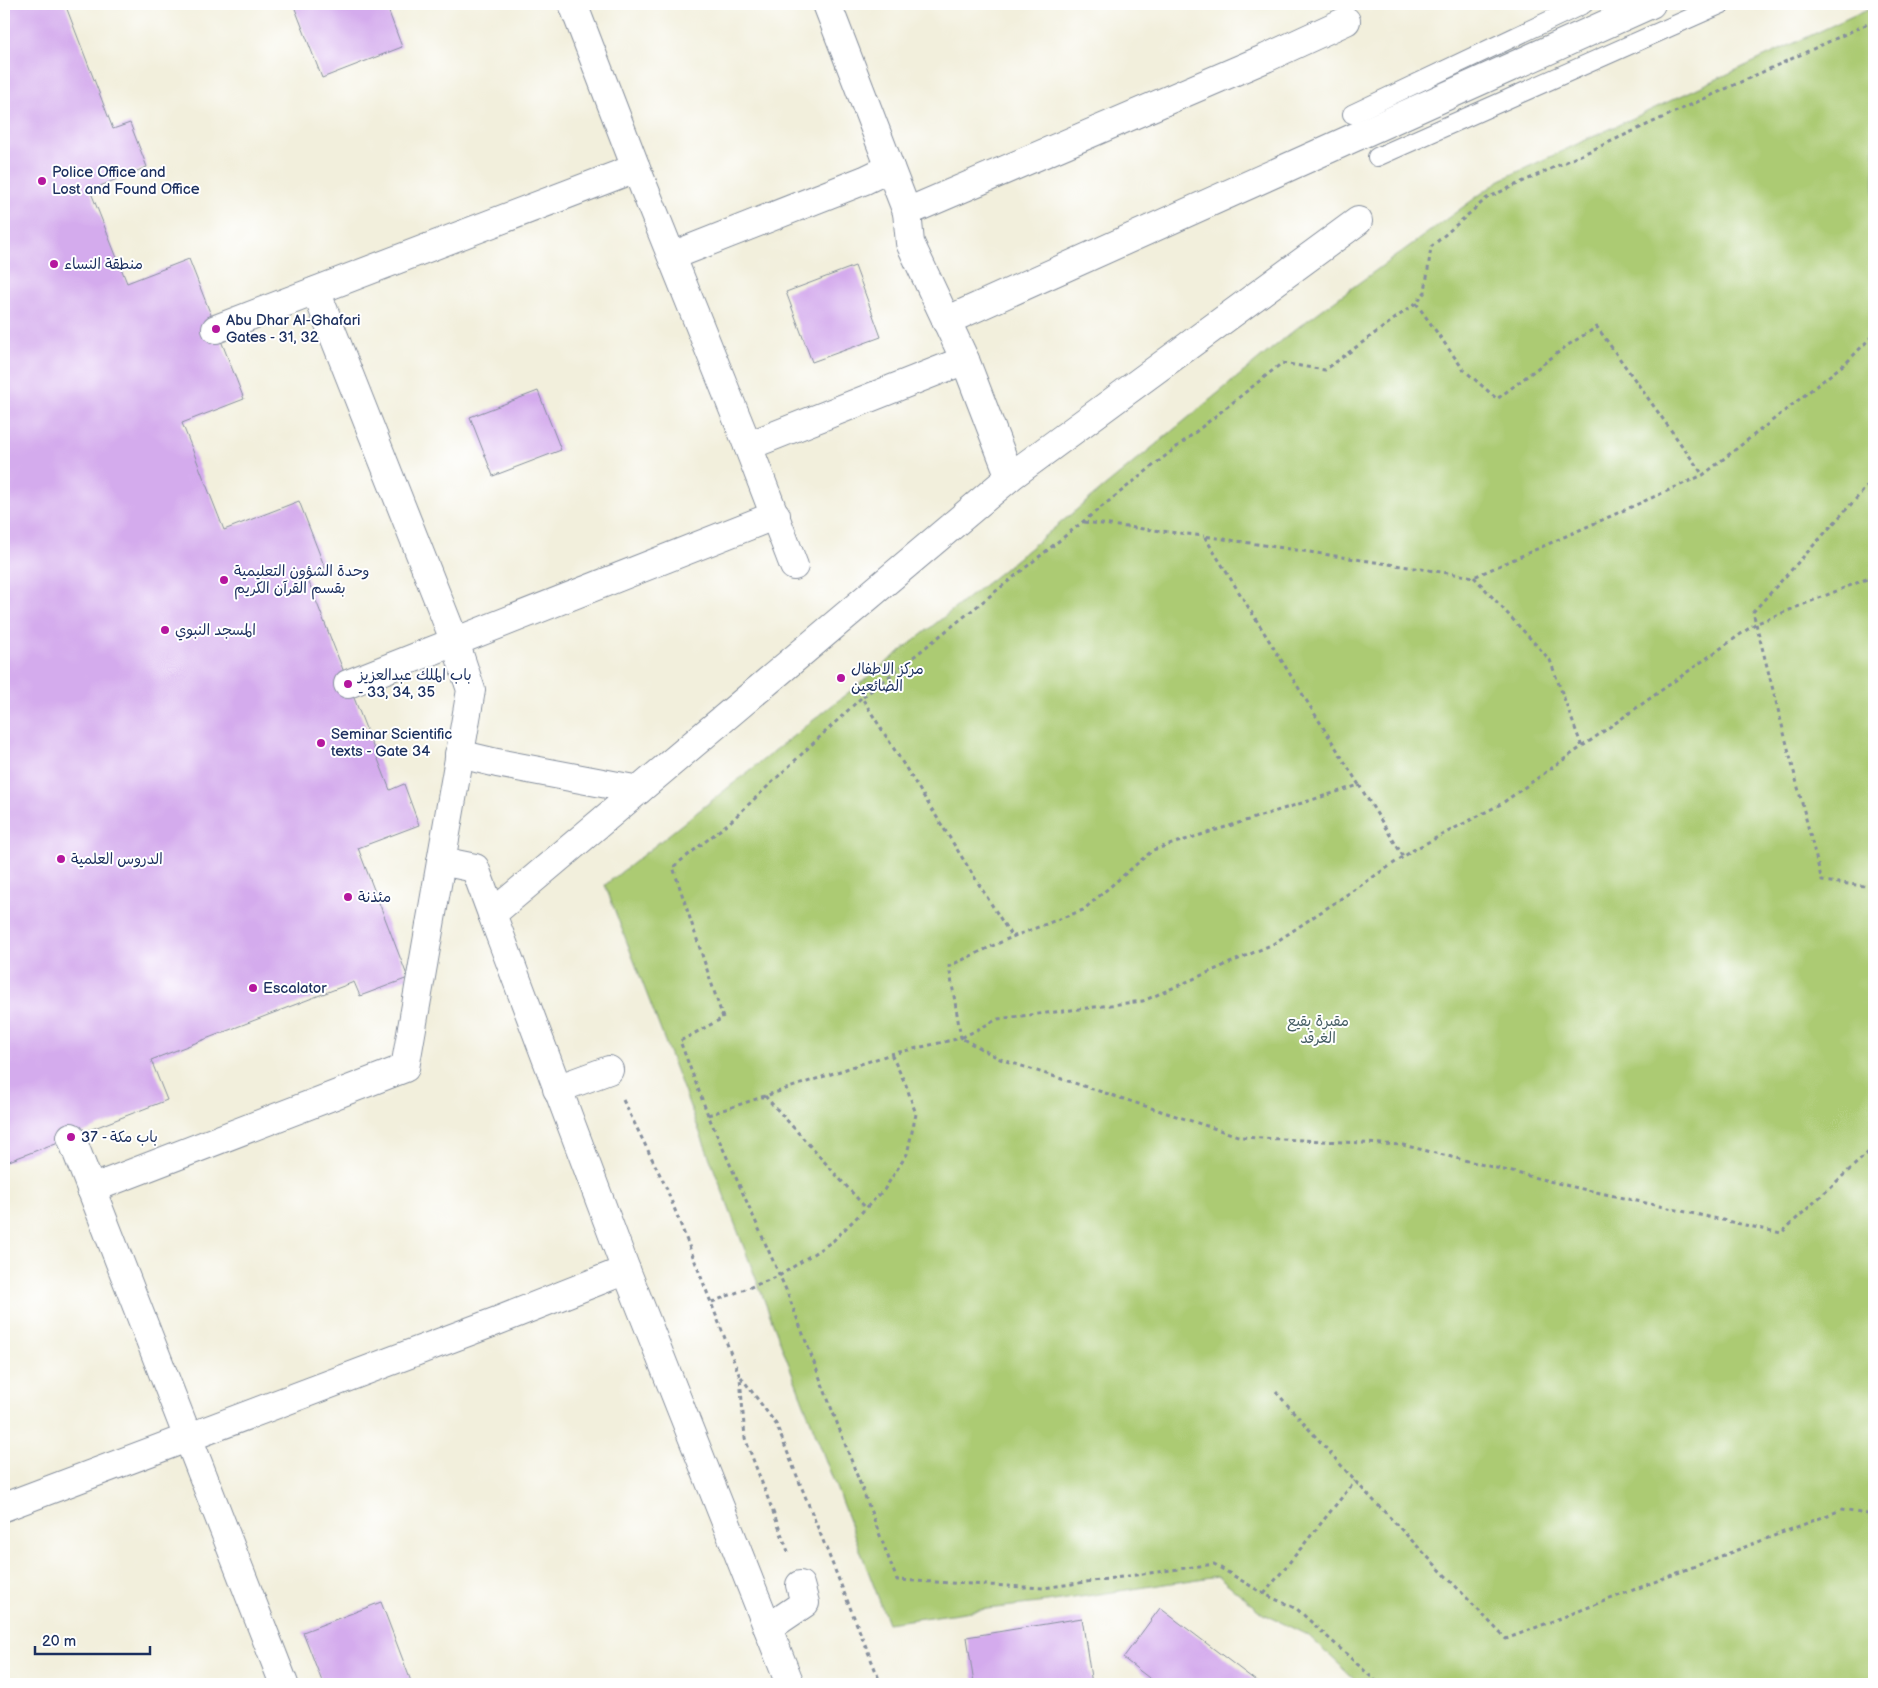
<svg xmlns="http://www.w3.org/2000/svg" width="1878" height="1688" font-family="'Balsamiq Sans','Playpen Sans Arabic',sans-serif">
  <rect width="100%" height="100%" fill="#fff"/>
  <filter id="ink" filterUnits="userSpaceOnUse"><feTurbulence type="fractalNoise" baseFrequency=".02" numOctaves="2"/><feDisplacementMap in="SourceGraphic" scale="10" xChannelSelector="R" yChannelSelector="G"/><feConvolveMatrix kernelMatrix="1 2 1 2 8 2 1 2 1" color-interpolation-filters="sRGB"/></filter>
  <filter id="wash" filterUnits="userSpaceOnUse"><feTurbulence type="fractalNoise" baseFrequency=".0096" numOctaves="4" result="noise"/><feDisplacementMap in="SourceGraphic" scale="20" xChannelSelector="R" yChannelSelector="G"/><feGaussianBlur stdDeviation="1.12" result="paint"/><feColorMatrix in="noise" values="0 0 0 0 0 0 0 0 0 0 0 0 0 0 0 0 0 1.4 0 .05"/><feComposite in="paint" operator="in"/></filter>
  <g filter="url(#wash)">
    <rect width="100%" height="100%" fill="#f2efdc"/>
    <polygon fill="#accb73" stroke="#647d68" points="1874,6 1874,1684 1360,1684 1309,1636 1264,1614 1218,1576 1047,1602 979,1610 888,1623 605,885 1007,567 1297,328 1500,180"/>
    <g id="blocks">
      <g fill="#d4abed">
        <polygon points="4,4 65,4 113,129 130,123 147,167 90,190 127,283 189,259 244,399 182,423 224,530 299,501 325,568 306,575 390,790 404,784 419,825 358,848 408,978 360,996 354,982 151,1060 167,1100 4,1163"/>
        <polygon points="299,4 386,4 402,47 322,78 294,6"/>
        <polygon points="855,266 881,337 812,362 786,292"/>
        <polygon points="538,391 561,450 493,476 470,417"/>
        <polygon points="381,1602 412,1684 323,1684 303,1632"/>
        <polygon points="1160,1608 1260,1684 1157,1684 1123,1658"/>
        <polygon points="1082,1618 1092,1684 974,1684 967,1637"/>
      </g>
    </g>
  </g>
  <g filter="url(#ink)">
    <use href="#blocks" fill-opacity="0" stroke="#868f9d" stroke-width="1"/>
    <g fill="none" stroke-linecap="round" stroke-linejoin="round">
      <defs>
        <g id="lane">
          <polyline points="1352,114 1584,4"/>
          <polyline points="1377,157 1722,4"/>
        </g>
        <g id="street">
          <polyline points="573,4 636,168 748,446 794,566"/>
          <polyline points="827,4 907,212 910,243 965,360 1010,477"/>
          <polyline points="907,212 1266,58 1346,21"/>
          <polyline points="672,256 865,180 890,168"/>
          <polyline points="946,321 1651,4"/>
          <polyline points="216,329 636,168"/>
          <polyline points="748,446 965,360"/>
          <polyline points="348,684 776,515"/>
          <polyline points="459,754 497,763 639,790"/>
          <polyline points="441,861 475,868 492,914"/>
          <polyline points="557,1089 609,1070"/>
          <polyline points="71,1137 284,1684"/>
          <polyline points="91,1189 405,1068 471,690 455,642 316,291"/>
          <polyline points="4,1507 497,1321 626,1270"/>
          <polyline points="768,1628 805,1603 800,1585"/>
          <polyline points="790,1684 626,1270 492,914 1010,477 1358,221"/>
        </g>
      </defs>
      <use href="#lane" stroke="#868f9d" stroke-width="20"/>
      <use href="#street" stroke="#868f9d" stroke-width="30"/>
      <g stroke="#868f9d" stroke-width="3" stroke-dasharray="4 4" stroke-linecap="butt">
        <polyline points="1874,21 1487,198 1431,247 1425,292 1416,303 1325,370 1282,363 862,698 1012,937 1083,910 1153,850 1359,785 1204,536 1474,577 1703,475 1848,361 1874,334"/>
        <polyline points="1416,303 1463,369 1497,399 1568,345 1597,327 1703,475"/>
        <polyline points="1874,479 1753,612 1822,881 1874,887"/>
        <polyline points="1084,522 1204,536"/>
        <polyline points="1874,576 1755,624 1501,804 1415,849 1273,944 1143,1001 998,1019 961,1038 1000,1059 1241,1137 1403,1145 1569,1186 1781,1233 1874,1147"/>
        <polyline points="1474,577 1550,660 1582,747"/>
        <polyline points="861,698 730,822 673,867 723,1018 680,1041 708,1115 787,1292 897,1580 1043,1588 1214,1564 1264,1594 1297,1609 1379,1684"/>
        <polyline points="1359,785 1403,856"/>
        <polyline points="765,1096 866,1208"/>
        <polyline points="623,1100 666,1187 740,1377 745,1438 789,1554"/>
        <polyline points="708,1115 891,1054 961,1038 949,966 1012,937"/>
        <polyline points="712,1302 779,1276 833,1241 884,1190 907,1154 916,1114 906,1085 891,1054"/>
        <polyline points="741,1377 776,1424 881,1684"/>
        <polyline points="1276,1392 1355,1481 1506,1639 1841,1510 1874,1515"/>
        <polyline points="1264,1594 1355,1481"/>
      </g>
      <use href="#lane" stroke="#fff" stroke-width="18"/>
      <use href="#street" stroke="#fff" stroke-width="28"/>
    </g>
  </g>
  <g fill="#b5179e" stroke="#fff" stroke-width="2">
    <circle cx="42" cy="181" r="5"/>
    <circle cx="54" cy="264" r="5"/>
    <circle cx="216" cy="329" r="5"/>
    <circle cx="224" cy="580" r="5"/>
    <circle cx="165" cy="630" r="5"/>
    <circle cx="841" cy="678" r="5"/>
    <circle cx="348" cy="684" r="5"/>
    <circle cx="321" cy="743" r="5"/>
    <circle cx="61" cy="859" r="5"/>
    <circle cx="348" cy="897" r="5"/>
    <circle cx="253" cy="988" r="5"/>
    <circle cx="71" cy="1137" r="5"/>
  </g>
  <g text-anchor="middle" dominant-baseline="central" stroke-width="4" stroke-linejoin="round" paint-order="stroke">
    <g font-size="15" fill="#1b2f5e" stroke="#fff" text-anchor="start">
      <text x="52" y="172">Police Office and<tspan x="52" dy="17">Lost and Found Office</tspan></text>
      <text x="64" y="264">منطقة النساء</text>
      <text x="226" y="320">Abu Dhar Al-Ghafari<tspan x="226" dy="17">Gates - 31, 32</tspan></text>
      <text x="234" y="571">وحدة الشؤون التعليمية<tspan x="234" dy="17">بقسم القرآن الكريم</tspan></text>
      <text x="175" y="630">المسجد النبوي</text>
      <text x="851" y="669">مركز الاطفال<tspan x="851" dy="17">الضائعين</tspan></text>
      <text x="358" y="675">باب الملك عبدالعزيز<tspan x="358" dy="17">- 33, 34, 35</tspan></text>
      <text x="331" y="734">Seminar Scientific<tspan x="331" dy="17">texts - Gate 34</tspan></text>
      <text x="71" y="859">الدروس العلمية</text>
      <text x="358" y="897">مئذنة</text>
      <text x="263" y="988">Escalator</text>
      <text x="81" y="1137">باب مكة - 37</text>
    </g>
    <g font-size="15" fill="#465e64" stroke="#fff">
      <text x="1318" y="1021">مقبرة بقيع<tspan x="1318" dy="17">الغرقد</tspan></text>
    </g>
  </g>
  <rect width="1878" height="1688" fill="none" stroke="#fff" stroke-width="20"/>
  <path d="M35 1646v8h115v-8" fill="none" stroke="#1b2f5e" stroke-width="2.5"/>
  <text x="42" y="1646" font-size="15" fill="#1b2f5e" stroke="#ffffff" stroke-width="4" paint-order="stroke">20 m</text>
</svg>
